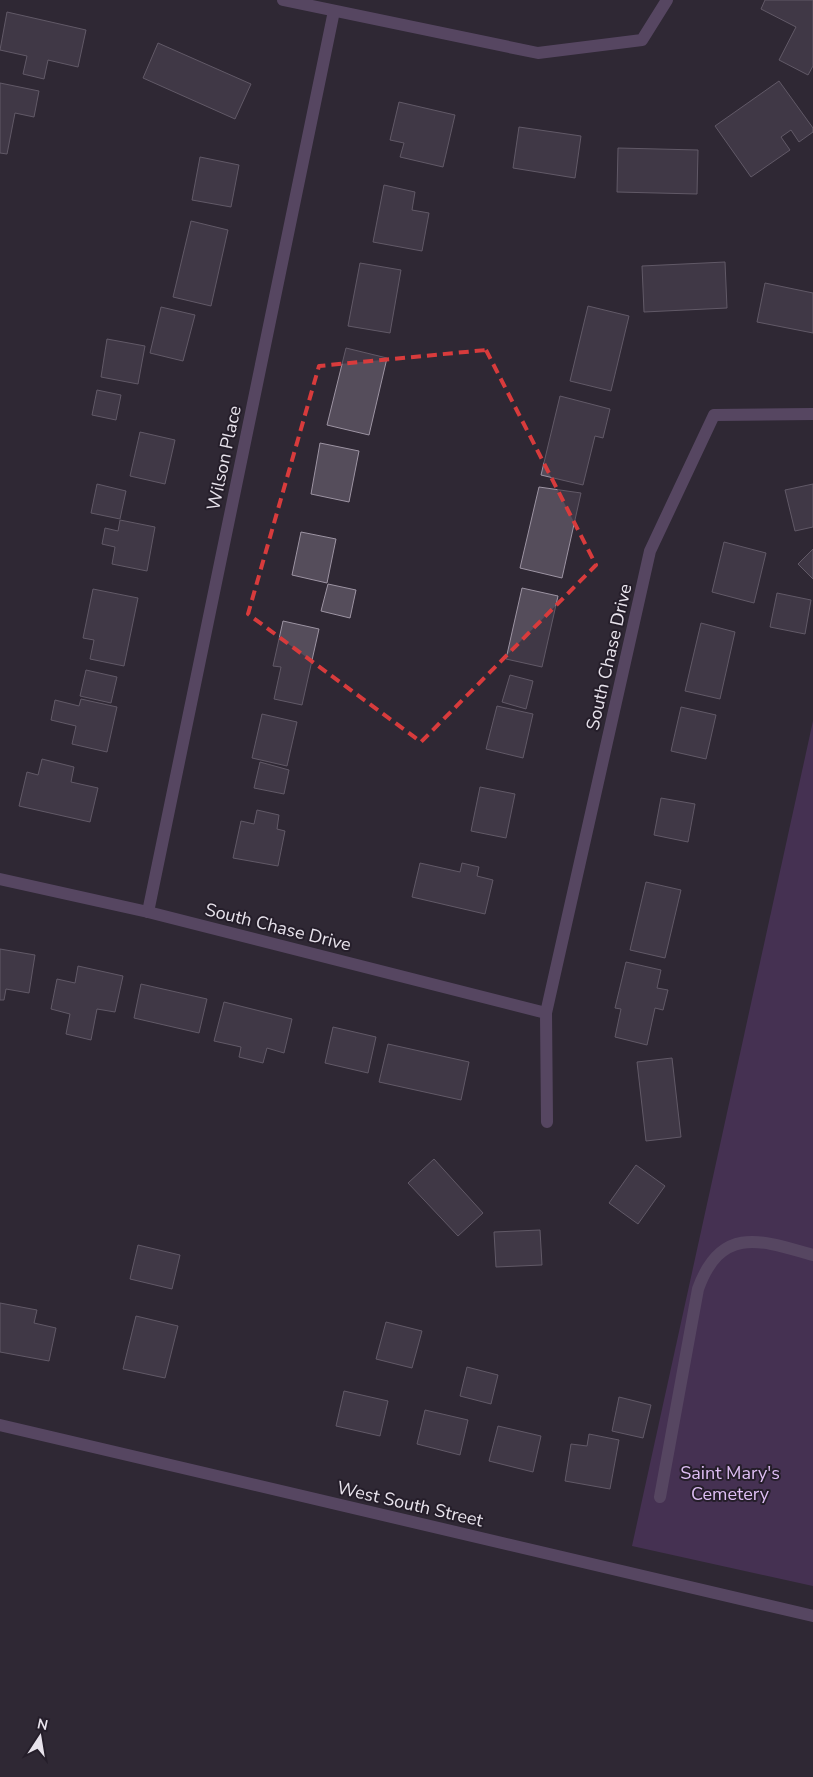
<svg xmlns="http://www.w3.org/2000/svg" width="813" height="1777" font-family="'Nunito Sans',sans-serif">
  <rect width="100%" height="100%" fill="#2f2834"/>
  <polygon fill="#603d76" points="813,721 813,1586 632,1546"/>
  <g fill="#554d5b" stroke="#9d94a3">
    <polygon points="765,0 813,0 813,66 808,75 779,60 796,27 761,9"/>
    <polygon points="7,12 86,30 78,67 48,60 44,79 23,74 27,56 0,50"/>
    <polygon points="158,43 251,84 235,119 143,78"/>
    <polygon points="779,81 813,128 813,132 799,142 791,130 781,137 790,150 751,177 715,126"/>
    <polygon points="0,83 39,91 34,117 15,113 7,154 0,153"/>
    <polygon points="399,102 455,115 443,167 400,157 404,143 390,140"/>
    <polygon points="519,127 581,136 575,178 513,168"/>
    <polygon points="618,148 698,150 697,194 617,192"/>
    <polygon points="200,157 239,165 231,207 192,200"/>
    <polygon points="384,185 415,192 412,210 429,213 422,251 373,242"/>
    <polygon points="191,221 228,230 211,306 173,297"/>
    <polygon points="725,262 727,308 644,312 642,266"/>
    <polygon points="360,263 401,270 390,333 348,326"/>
    <polygon points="765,283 813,293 813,333 757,322"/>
    <polygon points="588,306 629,316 611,391 570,381"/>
    <polygon points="161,307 195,315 183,361 150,353"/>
    <polygon points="107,339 145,346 138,384 101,377"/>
    <polygon points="346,348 387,358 369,435 327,425"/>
    <polygon points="97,390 121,395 116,420 92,415"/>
    <polygon points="560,396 610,409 603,438 595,436 583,485 541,475"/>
    <polygon points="140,432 175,440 165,484 130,476"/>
    <polygon points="320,443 359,451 349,502 311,494"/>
    <polygon points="97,484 126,491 120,519 91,513"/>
    <polygon points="813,484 813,527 795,531 785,490"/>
    <polygon points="539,487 581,493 562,578 520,568"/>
    <polygon points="120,520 155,527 147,571 112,564 115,547 102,544 105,528 118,531"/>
    <polygon points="301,532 336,539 327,583 292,575"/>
    <polygon points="724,542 766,553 754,603 712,592"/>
    <polygon points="813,549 813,579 798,564"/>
    <polygon points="328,584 356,590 350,618 321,611"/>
    <polygon points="522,588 558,596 542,667 506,659"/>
    <polygon points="93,589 138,598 124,666 90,659 94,640 83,638"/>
    <polygon points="777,593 811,600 805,634 770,627"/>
    <polygon points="283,621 319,629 302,705 274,699 281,667 273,666"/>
    <polygon points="701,623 735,632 720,699 685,691"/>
    <polygon points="86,670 117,677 111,703 80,696"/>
    <polygon points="510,675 533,681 526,709 502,702"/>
    <polygon points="81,699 117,707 107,752 72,744 76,726 51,720 55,700 79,706"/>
    <polygon points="497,706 533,714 523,758 486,749"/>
    <polygon points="681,707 716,715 706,759 671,751"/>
    <polygon points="262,714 297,722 287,766 252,758"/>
    <polygon points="42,759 74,767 71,782 98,788 90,822 19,806 27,772 38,775"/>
    <polygon points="260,762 289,770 284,794 254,788"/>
    <polygon points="480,787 515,794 506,838 471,831"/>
    <polygon points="661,798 695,804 688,842 654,835"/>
    <polygon points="257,810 279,815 277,829 285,831 278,866 233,858 241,821 254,824"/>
    <polygon points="420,863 460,872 462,863 479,867 477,876 493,880 485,914 412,897"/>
    <polygon points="646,882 681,890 665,958 630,950"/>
    <polygon points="0,949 35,955 29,993 6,989 4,1000 0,1000"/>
    <polygon points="626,962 661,970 657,988 668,990 663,1010 655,1008 647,1045 615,1037 621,1009 615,1008"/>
    <polygon points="78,966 123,976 115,1012 97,1009 91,1040 66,1034 70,1014 51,1009 57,979 75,983"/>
    <polygon points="141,984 207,999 199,1033 134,1018"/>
    <polygon points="224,1002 292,1019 284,1053 267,1048 263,1063 239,1057 241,1047 214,1041"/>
    <polygon points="333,1027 376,1037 368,1073 325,1063"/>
    <polygon points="388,1044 469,1062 461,1100 379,1082"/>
    <polygon points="672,1058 681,1137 646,1141 637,1062"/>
    <polygon points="434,1159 483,1213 458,1236 408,1183"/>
    <polygon points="636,1165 665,1186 638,1224 609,1203"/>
    <polygon points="540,1230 542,1265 496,1267 494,1232"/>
    <polygon points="138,1245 180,1255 172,1289 130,1279"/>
    <polygon points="0,1303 37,1310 34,1323 56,1328 49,1361 0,1352"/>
    <polygon points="136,1316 178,1326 165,1378 123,1369"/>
    <polygon points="386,1322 422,1331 412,1368 376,1359"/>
    <polygon points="467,1367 498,1375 491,1404 460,1396"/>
    <polygon points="344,1391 388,1401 380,1436 336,1426"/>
    <polygon points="619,1397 651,1405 643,1438 612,1431"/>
    <polygon points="425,1410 468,1420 460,1455 417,1444"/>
    <polygon points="498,1426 541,1436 533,1472 489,1461"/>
    <polygon points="589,1434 619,1440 610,1489 565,1481 571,1444 587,1446"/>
  </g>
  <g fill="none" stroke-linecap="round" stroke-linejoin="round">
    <g stroke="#866b98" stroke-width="12">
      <polyline points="283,0 538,53 642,40 667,0"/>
      <polyline points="0,879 148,912 546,1013 547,1122"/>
      <polyline points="148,912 334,11"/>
      <polyline points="546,1013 650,551 714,415 813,414"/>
      <polyline points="0,1425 813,1616"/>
      <path d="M660,1497L698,1289C721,1225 761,1240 813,1255"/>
    </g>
  </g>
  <path d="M0 0H813V1777H0ZM486,350L596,565L421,742L248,614L319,366Z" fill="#2f2834" fill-opacity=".55" fill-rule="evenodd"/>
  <path fill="none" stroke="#d83b3c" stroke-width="4" stroke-dasharray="10 6" stroke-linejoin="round" d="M486,350L596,565L421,742L248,614L319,366Z"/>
  <g text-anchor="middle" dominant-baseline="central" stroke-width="4" stroke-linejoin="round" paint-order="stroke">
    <g font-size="18" fill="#e8e3ec" stroke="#251e2a">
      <text transform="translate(224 458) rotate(-78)">Wilson Place</text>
      <text transform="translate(609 657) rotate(-77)">South Chase Drive</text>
      <text transform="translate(278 927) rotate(14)">South Chase Drive</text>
      <text transform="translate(410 1504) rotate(13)">West South Street</text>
    </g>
    <g font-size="18" fill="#ddbdf3" stroke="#251e2a">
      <text x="730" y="1473">Saint Mary's<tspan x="730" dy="21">Cemetery</tspan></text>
    </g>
  </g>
  <g transform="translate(40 1737) rotate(12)" stroke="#251e2a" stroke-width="4" paint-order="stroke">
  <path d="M0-4L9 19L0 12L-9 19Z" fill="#e8e3ec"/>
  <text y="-8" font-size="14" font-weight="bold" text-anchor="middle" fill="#e8e3ec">N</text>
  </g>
</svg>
